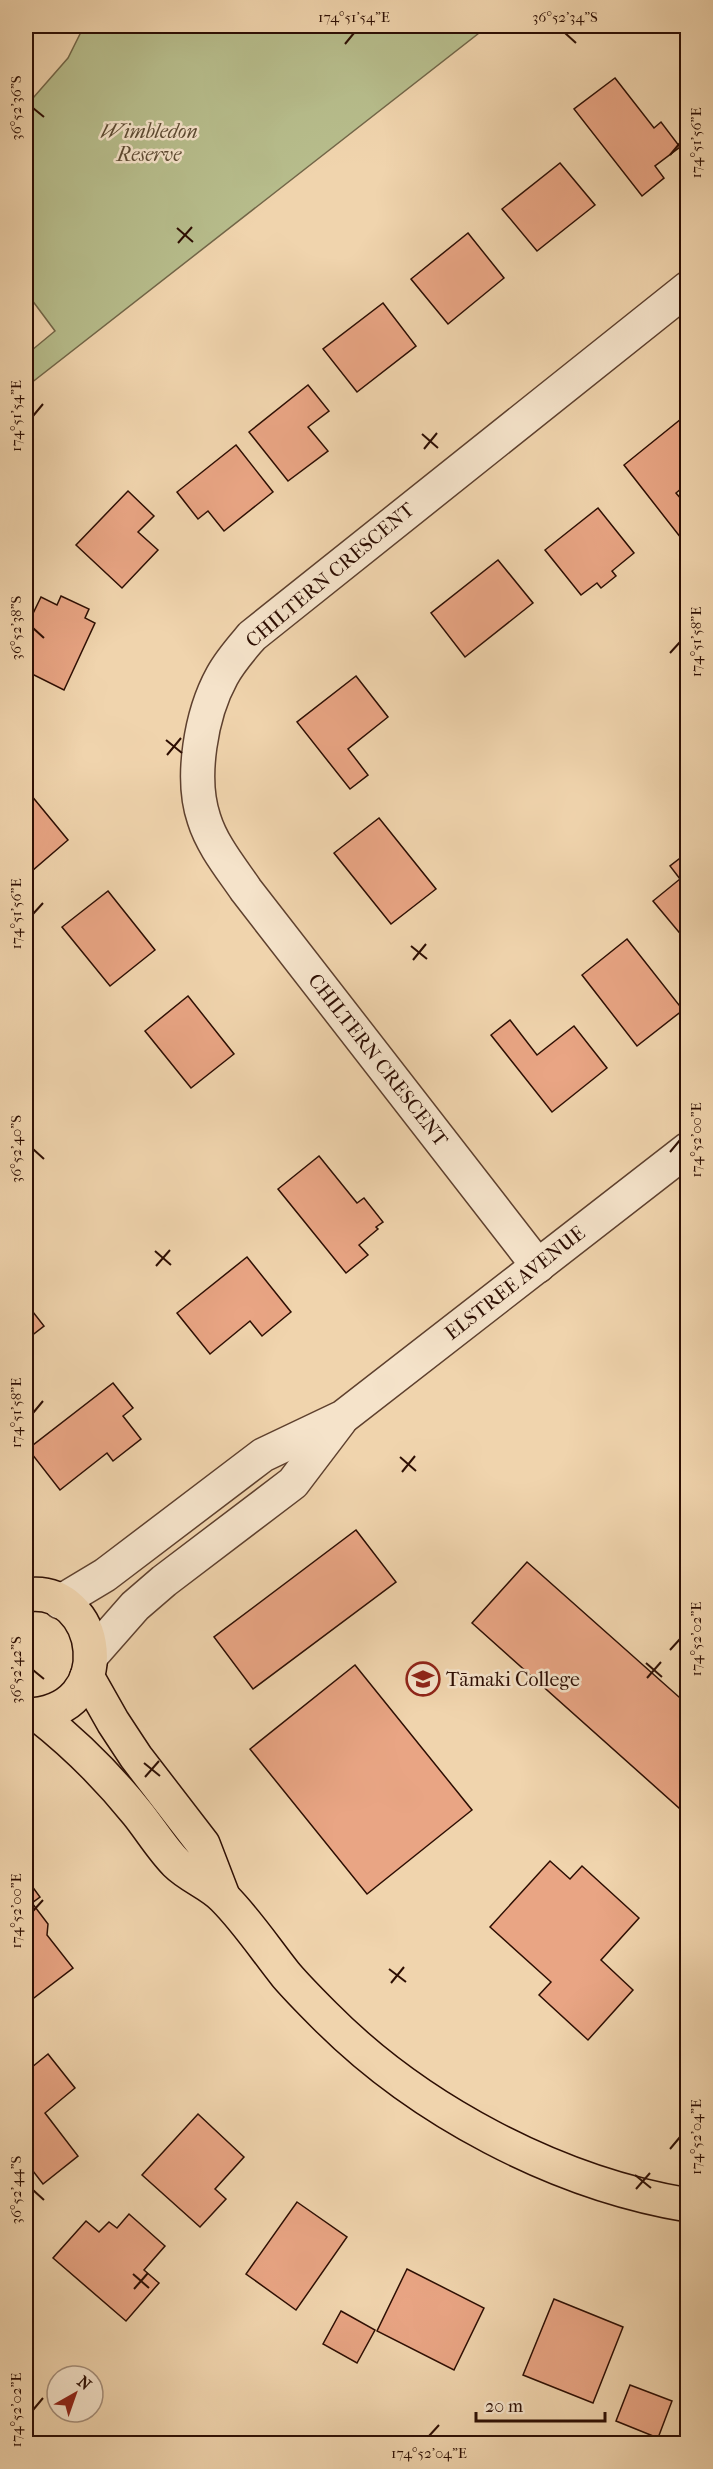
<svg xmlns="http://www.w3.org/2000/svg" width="713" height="2469" font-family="'IM FELL French Canon',serif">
  <rect width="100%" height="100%" fill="#f0d4ad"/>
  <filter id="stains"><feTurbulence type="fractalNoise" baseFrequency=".00333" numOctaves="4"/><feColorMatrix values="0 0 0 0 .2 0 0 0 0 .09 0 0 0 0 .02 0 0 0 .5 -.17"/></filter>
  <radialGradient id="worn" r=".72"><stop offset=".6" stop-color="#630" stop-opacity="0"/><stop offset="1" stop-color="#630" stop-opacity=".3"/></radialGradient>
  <polygon fill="#b7bd8c" stroke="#726648" stroke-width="1.5" points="84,26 488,26 26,387 26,355 55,331 26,292 26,106 68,58"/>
  <g fill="#e9a584" stroke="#2d0e03" stroke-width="1.5">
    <polygon points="615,78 654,128 661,122 680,147 655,166 664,178 642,196 574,109"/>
    <polygon points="560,163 595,205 537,251 502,209"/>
    <polygon points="468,233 504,278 448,324 411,279"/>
    <polygon points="383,303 416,346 357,392 323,349"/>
    <polygon points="308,385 329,411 308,427 328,451 288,481 249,432"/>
    <polygon points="681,419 688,427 688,483 676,493 688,507 688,533 681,538 624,465"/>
    <polygon points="236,445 273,492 224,531 208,511 198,519 177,492"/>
    <polygon points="128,491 154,516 138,532 158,550 122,588 76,545"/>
    <polygon points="598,508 634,553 612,571 616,576 601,588 597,583 581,595 545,550"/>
    <polygon points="498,560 533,603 465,657 431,613"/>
    <polygon points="61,596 89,609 85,618 95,623 64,690 26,671 26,628 41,597 57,605"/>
    <polygon points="356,676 388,717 348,749 368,775 350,789 297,722"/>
    <polygon points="26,789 68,840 26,876"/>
    <polygon points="379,818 436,889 391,924 334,853"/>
    <polygon points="688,852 688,943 653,901 680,879 670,866"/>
    <polygon points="108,891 155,950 110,986 62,927"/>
    <polygon points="627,939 683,1010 637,1046 582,975"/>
    <polygon points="188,996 234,1054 191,1088 145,1031"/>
    <polygon points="510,1020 537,1055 574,1026 607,1068 552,1112 491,1035"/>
    <polygon points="319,1156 357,1203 364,1198 383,1222 376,1227 378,1229 359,1245 368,1255 346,1273 278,1189"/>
    <polygon points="247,1257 291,1312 262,1336 250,1321 210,1354 177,1313"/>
    <polygon points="26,1303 44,1326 26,1340"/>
    <polygon points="113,1383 133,1408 123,1416 141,1439 113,1461 107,1453 60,1490 28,1449"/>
    <polygon points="356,1530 396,1582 253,1689 214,1637"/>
    <polygon points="527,1562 688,1705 688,1816 472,1623"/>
    <polygon points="355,1665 472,1810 367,1894 250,1749"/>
    <polygon points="550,1861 570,1879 582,1866 639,1918 601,1960 633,1990 588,2040 539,1995 551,1982 490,1927"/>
    <polygon points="26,1878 40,1897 32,1903 48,1924 47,1935 73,1968 26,2004"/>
    <polygon points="48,2054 75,2088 45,2113 78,2156 43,2184 26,2162 26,2072"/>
    <polygon points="198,2114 244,2157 215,2189 226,2199 200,2227 142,2175"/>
    <polygon points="297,2202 347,2237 296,2310 246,2274"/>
    <polygon points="129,2214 165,2246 144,2270 159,2283 126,2321 53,2258 86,2221 99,2232 109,2222 117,2228"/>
    <polygon points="407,2269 484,2308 454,2370 377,2331"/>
    <polygon points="554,2299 623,2327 593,2403 523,2375"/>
    <polygon points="341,2311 375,2330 357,2363 323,2344"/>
    <polygon points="630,2385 672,2401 658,2438 616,2421"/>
  </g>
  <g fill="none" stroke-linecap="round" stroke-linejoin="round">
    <defs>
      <g id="minor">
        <path d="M538,1266L246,890C231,868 212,845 204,819C190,778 201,714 222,676C230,661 241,649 252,636L688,288"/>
        <polyline points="60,1602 105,1575 263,1455 343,1417 688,1149"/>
        <polyline points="91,1656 135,1606 164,1581 293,1483 340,1421"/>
      </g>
      <g id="major">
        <path d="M26,1595C101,1584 122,1713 26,1715"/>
        <polyline points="87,1676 113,1722 136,1757 203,1844 223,1896"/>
        <path d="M38,1715C75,1744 108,1777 137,1813C150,1829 162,1849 176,1863C190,1877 211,1884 224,1898C247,1921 266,1950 286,1975C298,1989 311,2002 324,2015C418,2110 556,2183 688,2205"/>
      </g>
    </defs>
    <use href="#minor" stroke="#5e402e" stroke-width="36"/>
    <use href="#major" stroke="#2d0e03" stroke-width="36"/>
    <use href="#minor" stroke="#f5e3ca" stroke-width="33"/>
    <use href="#major" stroke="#f0d4ad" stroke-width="33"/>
  </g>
  <path fill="none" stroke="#2d0e03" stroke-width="2" d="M565,33L576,43M345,44L354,33M33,108L44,117M670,155L680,143M177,228L193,242M178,243L192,227M33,416L43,404M422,434L438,448M424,449L437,433M33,628L44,638M670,653L680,642M166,740L182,753M167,755L181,738M33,914L43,903M411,946L427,959M413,960L426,944M33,1149L44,1159M670,1152L680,1140M155,1251L171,1265M156,1266L170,1250M33,1413L43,1401M400,1457L416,1471M402,1472L415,1456M670,1650L680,1639M646,1663L662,1677M33,1670L44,1679M647,1678L661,1662M144,1763L160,1776M145,1777L159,1761M33,1911L43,1900M389,1969L406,1982M391,1983L404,1967M670,2149L680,2137M635,2175L651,2188M636,2189L650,2173M33,2190L44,2200M133,2274L149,2288M134,2289L148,2273M33,2410L43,2398M429,2436L439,2425"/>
  <defs>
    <symbol id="school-ring" viewBox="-11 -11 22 22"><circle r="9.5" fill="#f5e3ca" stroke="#8f2418" stroke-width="1.5"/><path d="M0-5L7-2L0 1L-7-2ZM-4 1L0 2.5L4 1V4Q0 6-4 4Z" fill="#8f2418"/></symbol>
  </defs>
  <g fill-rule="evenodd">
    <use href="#school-ring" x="404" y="1660" width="38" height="38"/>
  </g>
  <g text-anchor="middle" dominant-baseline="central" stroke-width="5" stroke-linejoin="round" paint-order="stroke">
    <g font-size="20" font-style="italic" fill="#5d4b33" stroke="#f5e3ca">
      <text x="149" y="131">Wimbledon<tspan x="149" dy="23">Reserve</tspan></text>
    </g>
    <g font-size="20" fill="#2d0e03" stroke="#f5e3ca">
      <text transform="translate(330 575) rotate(-40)">CHILTERN CRESCENT</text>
      <text transform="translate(378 1060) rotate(52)">CHILTERN CRESCENT</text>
      <text transform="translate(515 1283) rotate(-38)">ELSTREE AVENUE</text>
    </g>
    <g font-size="20" fill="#2d0e03" stroke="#f5e3ca" text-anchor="start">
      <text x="446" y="1679">Tāmaki College</text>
    </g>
  </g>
  <rect width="713" height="2469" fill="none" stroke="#f0d4ad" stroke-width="66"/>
  <g transform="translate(75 2394) rotate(40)"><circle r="28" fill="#f5e3ca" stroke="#a58e7a" stroke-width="1.5"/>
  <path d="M0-4.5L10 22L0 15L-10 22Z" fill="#8f2418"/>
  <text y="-9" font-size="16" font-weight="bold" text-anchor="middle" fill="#2d0e03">N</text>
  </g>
  <path d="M476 2412v9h129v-9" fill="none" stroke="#2d0e03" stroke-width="3"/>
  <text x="485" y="2412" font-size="18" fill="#2d0e03" stroke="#f5e3ca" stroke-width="4.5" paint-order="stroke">20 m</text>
  <rect x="33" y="33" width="647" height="2403" fill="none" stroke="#2d0e03" stroke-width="2"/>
  <g font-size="15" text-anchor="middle" fill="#2d0e03">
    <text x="354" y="22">174°51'54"E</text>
    <text x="565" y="22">36°52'34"S</text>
    <text transform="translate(16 108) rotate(-90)" y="5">36°52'36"S</text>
    <text transform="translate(696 143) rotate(-90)" y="5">174°51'56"E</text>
    <text transform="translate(16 416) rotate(-90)" y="5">174°51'54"E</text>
    <text transform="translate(16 628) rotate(-90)" y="5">36°52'38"S</text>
    <text transform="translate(696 642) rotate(-90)" y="5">174°51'58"E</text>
    <text transform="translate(16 914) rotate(-90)" y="5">174°51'56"E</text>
    <text transform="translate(696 1140) rotate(-90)" y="5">174°52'00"E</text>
    <text transform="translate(16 1149) rotate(-90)" y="5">36°52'40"S</text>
    <text transform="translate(16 1413) rotate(-90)" y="5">174°51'58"E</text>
    <text transform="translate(696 1639) rotate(-90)" y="5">174°52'02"E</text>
    <text transform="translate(16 1670) rotate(-90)" y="5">36°52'42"S</text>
    <text transform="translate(16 1911) rotate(-90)" y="5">174°52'00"E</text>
    <text transform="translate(696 2137) rotate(-90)" y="5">174°52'04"E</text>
    <text transform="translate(16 2190) rotate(-90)" y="5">36°52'44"S</text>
    <text transform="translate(16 2410) rotate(-90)" y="5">174°52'02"E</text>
    <text x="429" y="2458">174°52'04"E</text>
  </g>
  <rect width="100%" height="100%" filter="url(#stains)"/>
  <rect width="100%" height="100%" fill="url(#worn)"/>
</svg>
